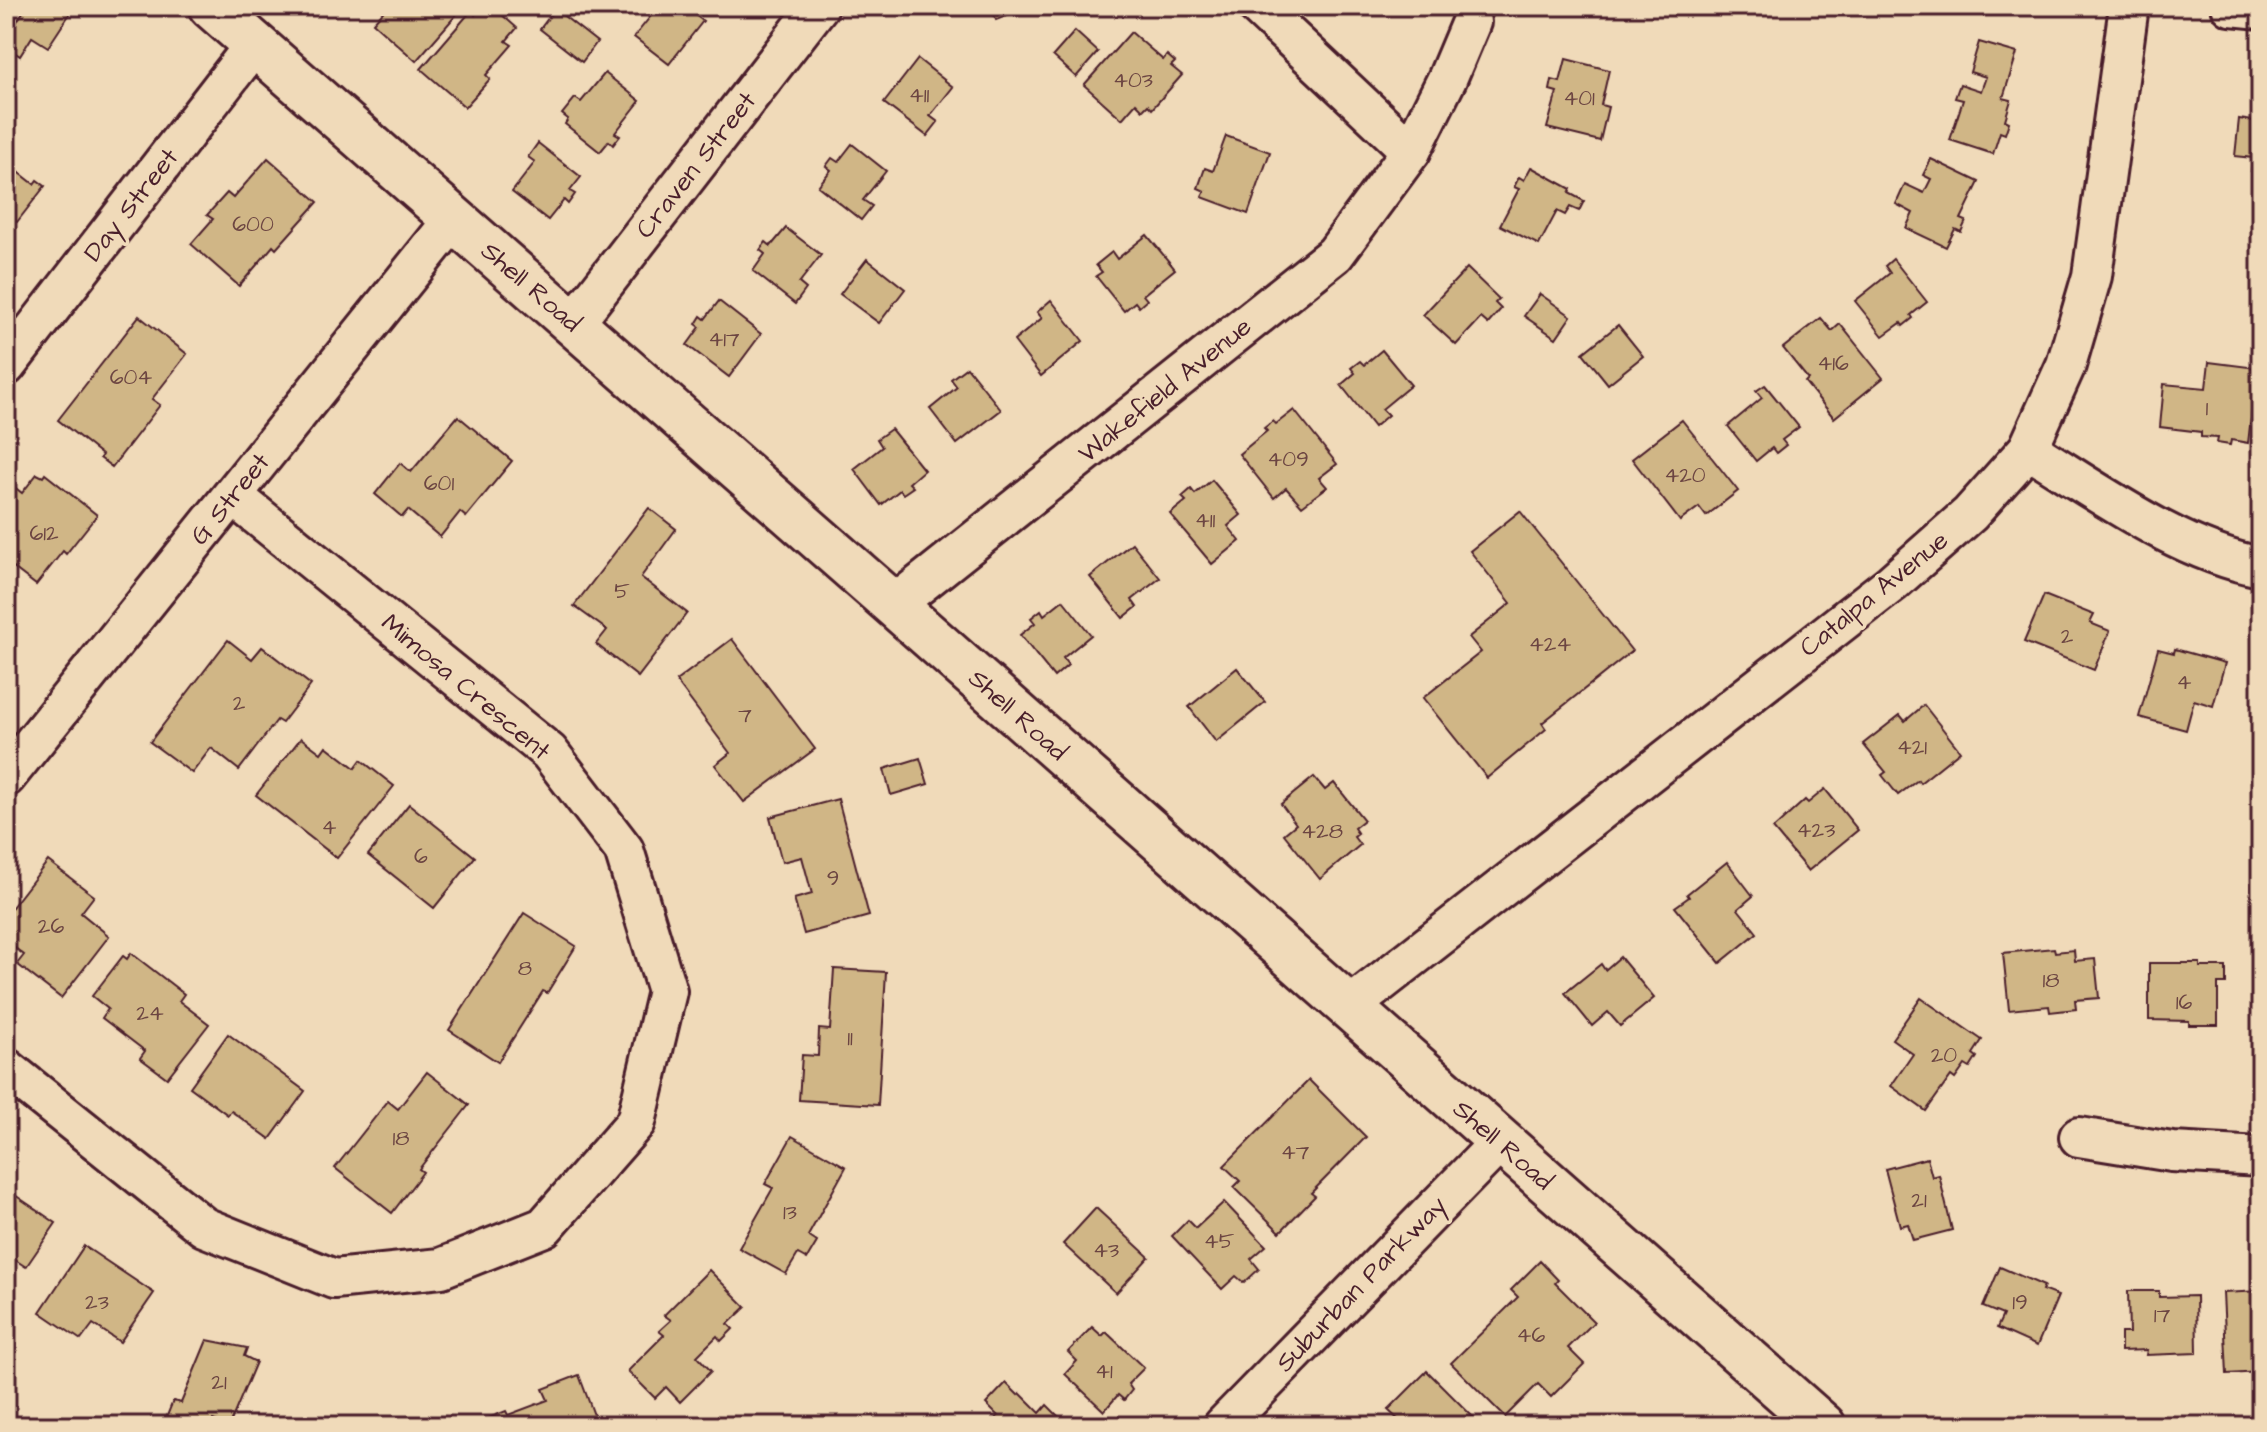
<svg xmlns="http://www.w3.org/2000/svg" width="2267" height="1432" font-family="'Architects Daughter',sans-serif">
  <rect width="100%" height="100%" fill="#f0dab9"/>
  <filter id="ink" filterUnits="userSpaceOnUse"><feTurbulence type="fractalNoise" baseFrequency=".0125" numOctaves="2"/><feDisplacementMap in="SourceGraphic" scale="16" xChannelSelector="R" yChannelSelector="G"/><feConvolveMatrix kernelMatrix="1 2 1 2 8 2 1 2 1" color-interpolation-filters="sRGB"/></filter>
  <g filter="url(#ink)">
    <g fill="#d0b686" stroke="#4a1f2b" stroke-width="2">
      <polygon points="27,6 69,6 73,9 48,47 32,37 20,56 8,48 6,52 6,38"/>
      <polygon points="388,6 392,9 395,6 464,6 416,61 373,23"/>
      <polygon points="483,6 492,6 517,28 506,41 512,45 486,75 490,79 465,107 421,69 471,11 475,15"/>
      <polygon points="656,6 683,6 703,21 669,64 634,37 658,7"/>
      <polygon points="991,6 1033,6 996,20"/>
      <polygon points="555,9 597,42 582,62 540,29"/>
      <polygon points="1075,31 1098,52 1076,77 1053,56"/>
      <polygon points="1131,32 1163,60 1167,55 1175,62 1171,66 1182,75 1152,109 1148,105 1143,110 1136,103 1122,119 1084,85"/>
      <polygon points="1979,42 2017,53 2003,98 2011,100 2005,120 2009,122 2005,134 2000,132 1993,154 1950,140 1963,100 1955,98 1960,84 1981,91 1986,77 1970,72"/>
      <polygon points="918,59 953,87 930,116 938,122 927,136 884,103"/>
      <polygon points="1566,59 1609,70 1601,105 1608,107 1600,141 1547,128 1557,92 1550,90 1552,80 1560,82"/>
      <polygon points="605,73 640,101 615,133 620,136 613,145 609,141 600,152 565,124 568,119 562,114 575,98 581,102"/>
      <polygon points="2239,119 2261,122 2261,172 2251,171 2253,158 2235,156"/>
      <polygon points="1226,136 1270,152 1248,214 1202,197 1205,191 1198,188 1205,168 1213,171"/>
      <polygon points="538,143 581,177 570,191 575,194 568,204 564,200 548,220 512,192 535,162 528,157"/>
      <polygon points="852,144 886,171 863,200 872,206 861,220 818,186 831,170 826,166 832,158 838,162"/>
      <polygon points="268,158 318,202 276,249 273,246 239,286 191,244 213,219 207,215 227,193 233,198"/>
      <polygon points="1931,159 1979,182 1961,219 1966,221 1961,232 1955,229 1946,247 1906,228 1913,213 1896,204 1905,184 1924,193 1931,179 1923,175"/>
      <polygon points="6,162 34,184 37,180 45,186 17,222 14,220 6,231"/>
      <polygon points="1531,167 1571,189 1569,193 1584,201 1579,211 1570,207 1565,215 1557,211 1539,245 1500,225 1519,189 1514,187 1519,177 1524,180"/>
      <polygon points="786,228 821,255 799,283 806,289 795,304 753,271 765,254 760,250 766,242 771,246"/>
      <polygon points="1147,235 1175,269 1143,295 1147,300 1139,307 1135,302 1124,311 1096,276 1102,272 1096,265 1112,252 1117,259"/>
      <polygon points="867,259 905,289 879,323 840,294"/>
      <polygon points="1893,259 1927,302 1911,315 1913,318 1903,326 1901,323 1883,336 1855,301 1890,273 1885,266"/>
      <polygon points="1467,268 1499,299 1495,303 1501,309 1488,324 1481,318 1456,345 1423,315"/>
      <polygon points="1540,294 1571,316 1556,338 1524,316"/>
      <polygon points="1051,300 1083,341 1041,376 1014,341 1042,318 1037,312"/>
      <polygon points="719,301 761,334 729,377 687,345 700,327 696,324 701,316 705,319"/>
      <polygon points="139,316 187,354 152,399 160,405 112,467 100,458 102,455 58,420"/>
      <polygon points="1821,318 1832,331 1840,324 1883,378 1834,418 1805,382 1808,379 1783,348"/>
      <polygon points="1618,325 1643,356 1608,384 1583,353"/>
      <polygon points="1382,350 1411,385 1382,409 1388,415 1374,427 1341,385 1355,373 1351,368 1360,361 1364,365"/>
      <polygon points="2209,362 2257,368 2248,443 2231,440 2230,445 2217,443 2218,438 2201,437 2201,432 2160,427 2164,384 2206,388"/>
      <polygon points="967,367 1001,410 957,444 930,409 957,387 951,379"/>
      <polygon points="1765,385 1799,427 1782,440 1786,445 1776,453 1772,448 1756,461 1728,426 1762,398 1756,391"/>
      <polygon points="1294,410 1337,464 1319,478 1327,487 1302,506 1286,488 1274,498 1239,454 1267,431 1264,428 1273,421 1276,424"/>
      <polygon points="458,416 512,461 466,517 460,512 440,537 408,510 402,517 375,494 400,463 411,472"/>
      <polygon points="1682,420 1738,491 1706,516 1699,507 1680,521 1632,459"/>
      <polygon points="891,429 924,470 909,483 913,487 903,494 900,490 881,505 854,469 882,447 877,439"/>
      <polygon points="37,474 43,477 45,474 97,515 66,554 63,551 36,585 6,562 6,484 8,482 22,493"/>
      <polygon points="1212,480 1241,515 1228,526 1240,541 1212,564 1170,514 1186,501 1182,497 1191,489 1195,494"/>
      <polygon points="649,508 676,529 641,577 687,613 638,677 596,644 607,630 574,606"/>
      <polygon points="1520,511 1632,651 1542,723 1546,729 1487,778 1423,698 1481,652 1469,637 1511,603 1470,551"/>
      <polygon points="1132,543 1160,578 1132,600 1137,607 1123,618 1090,577"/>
      <polygon points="2044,595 2094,615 2090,623 2110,631 2094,670 2024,642"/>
      <polygon points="1063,600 1091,635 1063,658 1068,665 1054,677 1020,635 1035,623 1031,618 1041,610 1044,615"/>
      <polygon points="732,639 815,749 744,802 715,765 730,753 676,681"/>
      <polygon points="228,640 252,659 262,647 311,685 282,723 277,720 239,770 211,748 192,773 150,742"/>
      <polygon points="2158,649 2174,653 2175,649 2225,663 2213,706 2194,700 2186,730 2139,717"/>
      <polygon points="1237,668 1265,702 1216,742 1189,707"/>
      <polygon points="1924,705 1960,751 1920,783 1918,780 1898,795 1882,775 1886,772 1863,744 1900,715 1905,721"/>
      <polygon points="301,738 321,753 326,746 355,768 361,760 394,786 337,858 256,795"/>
      <polygon points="920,758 928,784 891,795 884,769"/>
      <polygon points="1314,777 1325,790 1334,783 1364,820 1354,828 1358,834 1354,837 1360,845 1320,879 1284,834 1296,824 1281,804"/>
      <polygon points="1825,789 1858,830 1808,871 1773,829 1805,800 1808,803"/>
      <polygon points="838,799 869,916 804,934 794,899 812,894 802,857 782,862 770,817"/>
      <polygon points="409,804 475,857 434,908 368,855"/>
      <polygon points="48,861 94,896 81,913 109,936 61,998 17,964 24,955 6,941 6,915"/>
      <polygon points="1727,862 1753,896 1738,909 1757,933 1720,963 1675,907 1689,897 1687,894"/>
      <polygon points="524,913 576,946 547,993 543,991 498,1062 449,1030"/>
      <polygon points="2054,948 2055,952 2074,950 2075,961 2095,959 2099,998 2075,1000 2076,1009 2050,1012 2049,1006 2009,1010 2003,953"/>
      <polygon points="131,953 184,994 179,1001 209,1024 167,1078 140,1058 145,1051 102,1018 108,1009 92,996 123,956 127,959"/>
      <polygon points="1620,957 1654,998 1620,1026 1608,1012 1592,1026 1565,993 1601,964 1605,970"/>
      <polygon points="2149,963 2200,963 2200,967 2226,967 2226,984 2218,984 2218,1025 2189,1025 2189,1021 2149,1020"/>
      <polygon points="834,969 886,972 878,1105 799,1100 802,1055 818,1056 819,1029 830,1030"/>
      <polygon points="1921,998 1982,1040 1973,1054 1977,1057 1970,1068 1965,1065 1955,1079 1951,1076 1926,1111 1891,1086 1913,1054 1892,1039"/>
      <polygon points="228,1034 305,1091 270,1139 231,1111 228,1115 190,1087"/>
      <polygon points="427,1072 469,1105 419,1169 423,1172 392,1213 335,1168 388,1101 398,1109"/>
      <polygon points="1309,1080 1366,1137 1311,1193 1315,1196 1280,1232 1234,1187 1240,1181 1224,1166"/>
      <polygon points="792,1136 846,1167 808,1236 817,1242 807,1259 798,1254 786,1274 739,1248 773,1188 765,1184"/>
      <polygon points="1927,1158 1932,1177 1939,1175 1952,1230 1913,1240 1908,1224 1900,1226 1885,1169"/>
      <polygon points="6,1189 56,1223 26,1267 6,1254"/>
      <polygon points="1224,1202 1266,1246 1251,1259 1259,1269 1244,1283 1236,1276 1222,1289 1172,1236 1188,1220 1196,1228"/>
      <polygon points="1096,1208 1149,1257 1116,1293 1063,1244"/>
      <polygon points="84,1246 154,1293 120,1342 93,1324 81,1340 40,1312"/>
      <polygon points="1540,1261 1558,1280 1555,1283 1594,1322 1568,1348 1584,1364 1551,1397 1538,1384 1505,1417 1451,1363 1518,1297 1511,1290"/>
      <polygon points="2000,1267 2044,1286 2042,1290 2058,1296 2037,1346 1997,1328 2003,1315 1983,1307"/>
      <polygon points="709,1270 746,1307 728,1324 733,1329 721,1341 717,1336 697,1356 711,1371 680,1402 666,1387 655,1398 628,1371 664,1335 659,1331 671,1320 664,1315"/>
      <polygon points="2128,1291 2159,1291 2159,1297 2196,1296 2197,1353 2146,1355 2147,1350 2121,1351 2121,1333 2129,1333"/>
      <polygon points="2261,1291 2261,1372 2227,1374 2223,1293"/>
      <polygon points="1092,1327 1102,1336 1106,1332 1144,1368 1128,1384 1132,1390 1124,1400 1118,1395 1104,1411 1065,1374 1077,1361 1068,1352"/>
      <polygon points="207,1340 247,1348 244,1356 256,1362 229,1426 213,1420 211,1426 163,1426 173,1401 181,1403"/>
      <polygon points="1427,1371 1482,1426 1405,1426 1388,1410"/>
      <polygon points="579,1375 598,1426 469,1426 506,1411 508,1415 548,1400 543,1389"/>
      <polygon points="1006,1383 1018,1395 1020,1393 1040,1413 1047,1405 1068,1426 988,1426 998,1416 986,1404"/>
    </g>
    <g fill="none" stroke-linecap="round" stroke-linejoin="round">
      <defs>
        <g id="minor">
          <polyline points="2231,6 2261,9"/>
          <polyline points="1411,151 1447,79 1471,22"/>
          <polyline points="573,324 819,6"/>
          <polyline points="6,366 255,44"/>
          <path d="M2028,449C2098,492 2180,552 2261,567"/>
          <polyline points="894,605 1335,254 1411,151 1257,6"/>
          <polyline points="6,777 453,220"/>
          <polyline points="1348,1008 1892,583 1970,514 2028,449 2066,365 2092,276 2129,6"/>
          <polyline points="6,1068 204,1227 334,1279 441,1268 544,1227 636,1122 667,991 624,850 549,752 233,496"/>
          <polyline points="2079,1137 2172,1152 2261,1157"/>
          <polyline points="1223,1426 1500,1142"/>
        </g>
        <polyline id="tertiary" points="211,6 894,605 1823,1426"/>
      </defs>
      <use href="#minor" stroke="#4a1f2b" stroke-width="44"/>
      <use href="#tertiary" stroke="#4a1f2b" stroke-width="50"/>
      <use href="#minor" stroke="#f0dab9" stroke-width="38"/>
      <use href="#tertiary" stroke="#f0dab9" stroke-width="44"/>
    </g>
  </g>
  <g text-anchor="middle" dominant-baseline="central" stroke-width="7" stroke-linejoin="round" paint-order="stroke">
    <g font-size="22" fill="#6c4542">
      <text x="1133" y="80">403</text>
      <text x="919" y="95">411</text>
      <text x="1579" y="98">401</text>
      <text x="253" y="224">600</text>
      <text x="724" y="339">417</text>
      <text x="1833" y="363">416</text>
      <text x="131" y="377">604</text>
      <text x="2207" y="408">1</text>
      <text x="1288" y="459">409</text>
      <text x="1685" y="475">420</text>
      <text x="439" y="483">601</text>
      <text x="1205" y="520">411</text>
      <text x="44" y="533">612</text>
      <text x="622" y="591">5</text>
      <text x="2067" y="636">2</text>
      <text x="1550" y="644">424</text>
      <text x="2184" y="682">4</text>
      <text x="239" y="703">2</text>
      <text x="745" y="715">7</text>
      <text x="1912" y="747">421</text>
      <text x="329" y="827">4</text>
      <text x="1816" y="830">423</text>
      <text x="1322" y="831">428</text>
      <text x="421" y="856">6</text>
      <text x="833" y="878">9</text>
      <text x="51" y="926">26</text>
      <text x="525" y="968">8</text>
      <text x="2051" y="980">18</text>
      <text x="2184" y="1002">16</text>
      <text x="150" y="1013">24</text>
      <text x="850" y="1038">11</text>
      <text x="1944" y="1055">20</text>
      <text x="401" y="1138">18</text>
      <text x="1295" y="1152">47</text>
      <text x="1919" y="1200">21</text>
      <text x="790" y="1212">13</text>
      <text x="1219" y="1241">45</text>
      <text x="1106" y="1250">43</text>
      <text x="97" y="1302">23</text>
      <text x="2020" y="1302">19</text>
      <text x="2162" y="1315">17</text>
      <text x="1531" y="1335">46</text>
      <text x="1104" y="1371">41</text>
      <text x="219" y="1382">21</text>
    </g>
    <g font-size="26" fill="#4a1f2b" stroke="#f0dab9">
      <text transform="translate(696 165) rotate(-52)">Craven Street</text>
      <text transform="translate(131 205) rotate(-52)">Day Street</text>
      <text transform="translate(531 287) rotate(41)">Shell Road</text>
      <text transform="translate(1165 390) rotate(-39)">Wakefield Avenue</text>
      <text transform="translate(230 499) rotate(-51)">G Street</text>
      <text transform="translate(1874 594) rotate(-39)">Catalpa Avenue</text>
      <text transform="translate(466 687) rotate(40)">Mimosa Crescent</text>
      <text transform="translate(1018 715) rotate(42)">Shell Road</text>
      <text transform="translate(1503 1145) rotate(41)">Shell Road</text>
      <text transform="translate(1361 1284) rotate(-46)">Suburban Parkway</text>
    </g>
  </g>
  <rect width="2267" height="1432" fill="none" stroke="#f0dab9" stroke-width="32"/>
  <rect x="16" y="16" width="2235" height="1400" fill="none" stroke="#4a1f2b" stroke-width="3" filter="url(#ink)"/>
</svg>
